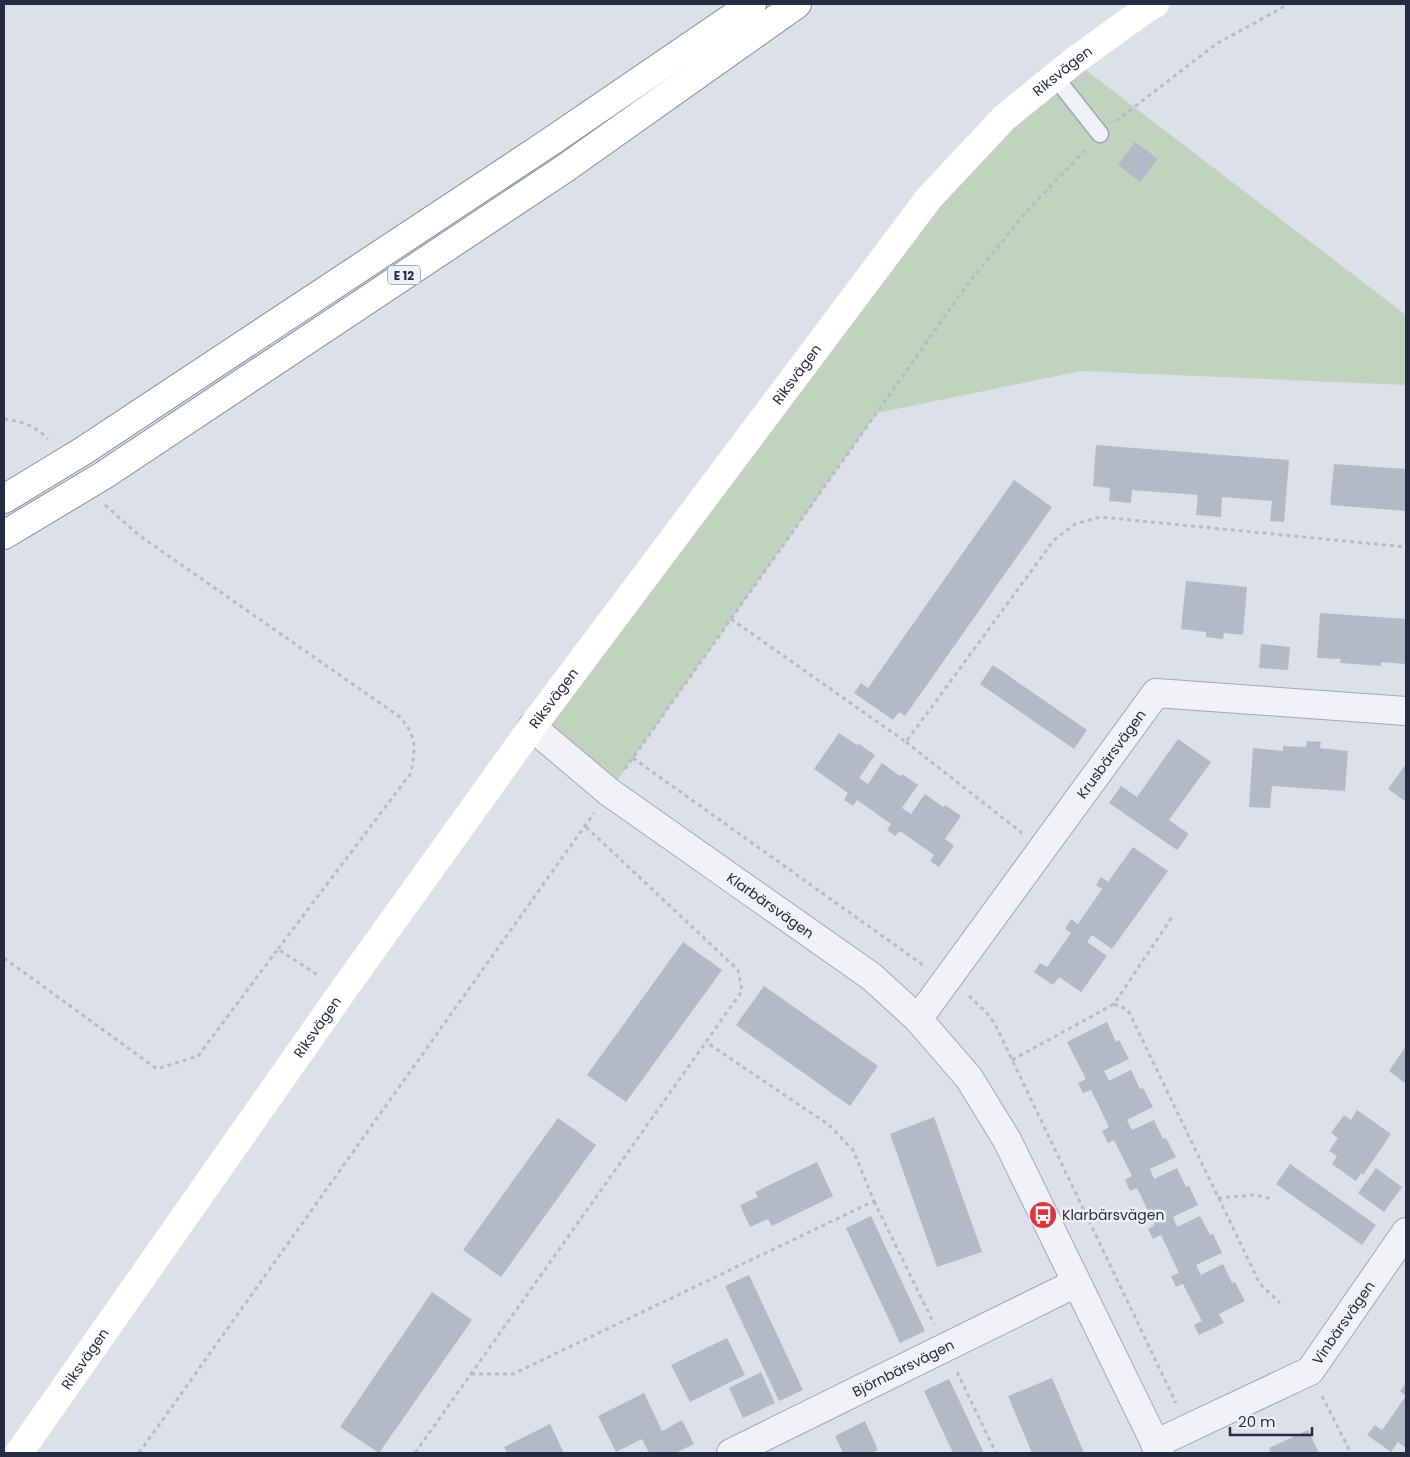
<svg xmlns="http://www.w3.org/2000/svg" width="1410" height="1457" font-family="Poppins,sans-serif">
  <rect width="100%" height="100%" fill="#dde0e9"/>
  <polygon fill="#c1d3be" points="1074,61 1406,315 1406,385 1081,371 877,413 609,792 532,727 929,198"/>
  <g fill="#b4b9c6">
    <polygon points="1135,142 1158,159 1140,182 1118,165"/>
    <polygon points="1096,445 1289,460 1284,522 1270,521 1272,501 1222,497 1221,517 1196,515 1198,495 1132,490 1131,503 1109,501 1110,488 1093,486"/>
    <polygon points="1334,464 1406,469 1406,511 1330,505"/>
    <polygon points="1014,480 1052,507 905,716 899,712 893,720 854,693 861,683 868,688"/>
    <polygon points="1186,581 1247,587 1243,635 1224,633 1223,639 1206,637 1206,632 1181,629"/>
    <polygon points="1320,613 1406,619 1406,664 1381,662 1381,666 1340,663 1341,659 1317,658"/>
    <polygon points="1261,644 1290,647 1288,670 1259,668"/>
    <polygon points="993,665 1087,730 1074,749 980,684"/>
    <polygon points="839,733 857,745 859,744 875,755 859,778 868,784 882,763 900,776 902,774 918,785 902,808 911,814 925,794 943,807 945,805 961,816 945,839 954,846 939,867 930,861 934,855 900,831 895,836 887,830 891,824 857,800 853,806 844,800 848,793 814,769"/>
    <polygon points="1178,739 1211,762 1169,820 1189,834 1177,850 1109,803 1121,786 1137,797"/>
    <polygon points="1307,741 1321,742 1320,748 1348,751 1345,791 1272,786 1270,808 1249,807 1253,748 1283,751 1283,746 1306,747"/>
    <polygon points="1406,764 1406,802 1388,789"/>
    <polygon points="1133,847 1168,871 1112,949 1092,935 1087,942 1107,956 1081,992 1059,977 1053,985 1034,972 1040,963 1047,967 1071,933 1065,929 1071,919 1078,924 1102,889 1096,885 1101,877 1108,882"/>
    <polygon points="683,942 722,970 626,1102 587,1075"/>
    <polygon points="764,986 878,1066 850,1106 736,1025"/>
    <polygon points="1107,1022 1116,1042 1119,1040 1129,1059 1104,1071 1109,1081 1131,1070 1140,1089 1143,1088 1153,1107 1127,1120 1132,1130 1154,1120 1163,1139 1166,1138 1176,1157 1150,1169 1154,1179 1177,1168 1186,1187 1189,1186 1198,1205 1173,1217 1177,1227 1200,1216 1210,1235 1213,1234 1222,1253 1196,1265 1201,1275 1223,1264 1232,1283 1235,1282 1245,1301 1219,1314 1224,1323 1199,1335 1194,1325 1202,1321 1183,1284 1176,1287 1171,1276 1179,1273 1161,1235 1153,1239 1148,1229 1155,1225 1137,1188 1130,1191 1125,1180 1132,1176 1114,1140 1108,1143 1102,1131 1109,1127 1091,1090 1083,1093 1078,1083 1086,1079 1067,1042"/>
    <polygon points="1406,1046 1406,1084 1389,1071"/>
    <polygon points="1357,1110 1391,1134 1363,1175 1361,1173 1356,1181 1332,1164 1337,1156 1329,1151 1338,1138 1331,1133 1344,1115 1351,1120"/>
    <polygon points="934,1117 982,1252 937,1267 890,1134"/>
    <polygon points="558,1118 596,1145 501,1277 463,1250"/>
    <polygon points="817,1162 833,1196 772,1226 768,1219 750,1227 740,1205 758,1197 755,1192"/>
    <polygon points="1290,1164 1376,1225 1362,1245 1276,1184"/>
    <polygon points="1376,1168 1402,1187 1384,1212 1358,1193"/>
    <polygon points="871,1216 925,1331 900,1343 846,1228"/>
    <polygon points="749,1275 803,1390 779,1401 725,1286"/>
    <polygon points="432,1292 472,1320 379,1453 340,1427"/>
    <polygon points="727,1338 745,1375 690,1402 671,1365"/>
    <polygon points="761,1372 775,1403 743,1418 729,1388"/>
    <polygon points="1052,1378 1073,1427 1084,1453 1032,1453 1008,1396"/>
    <polygon points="949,1379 984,1453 953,1453 924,1391"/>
    <polygon points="1406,1383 1406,1448 1398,1442 1391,1452 1367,1435 1375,1425 1382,1430 1406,1396 1400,1391"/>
    <polygon points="644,1393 662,1431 682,1420 694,1444 675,1453 649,1453 642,1439 616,1452 598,1416"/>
    <polygon points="865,1421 878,1450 871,1453 843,1453 835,1436"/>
    <polygon points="550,1424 564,1453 507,1453 504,1447"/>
    <polygon points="1308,1430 1319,1453 1271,1453 1269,1448"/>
  </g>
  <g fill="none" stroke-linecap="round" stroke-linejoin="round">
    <defs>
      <polyline id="lane" points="1055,77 1100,134"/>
      <g id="street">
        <path id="s1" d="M532,727L609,792L872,977L918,1019L969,1078L1007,1140L1160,1453"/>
        <path id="s2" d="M918,1019L1156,693L1406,711"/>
        <path id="s3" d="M1155,1444L1310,1371L1406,1232"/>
        <path id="s4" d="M731,1453L1076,1283"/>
      </g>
      <g id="highway">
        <polyline points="4,499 83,451 547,144 752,4"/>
        <polyline points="4,535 104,475 564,169 797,4"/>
      </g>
    </defs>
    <use href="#lane" stroke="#a2a6b3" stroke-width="19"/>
    <use href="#street" stroke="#a2a6b3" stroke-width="30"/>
    <use href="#highway" stroke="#838ba1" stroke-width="30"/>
    <g stroke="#b7bbc4" stroke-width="3" stroke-dasharray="4 4" stroke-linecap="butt">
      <polyline points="1116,121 1216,44 1289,4"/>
      <path d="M4,419C22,421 35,426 48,439"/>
      <path d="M105,505L140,536L400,717C418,738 415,748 411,773L278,949"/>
      <polyline points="731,619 906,742 1054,540 1075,524 1100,517 1406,547"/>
      <polyline points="906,742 1022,833"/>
      <polyline points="633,758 923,965"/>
      <polyline points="625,769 967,285 1026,212 1086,149"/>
      <polyline points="4,958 157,1069 198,1056 278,949 319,976"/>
      <polyline points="969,996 986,1012 995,1024 1176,1403"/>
      <polyline points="1114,1004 1128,1010 1260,1284 1280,1303"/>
      <polyline points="1012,1060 1114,1004 1172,917"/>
      <polyline points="1218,1198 1254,1195 1273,1199"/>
      <polyline points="874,1201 934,1324"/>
      <polyline points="957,1372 996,1453"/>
      <polyline points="471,1374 513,1374 874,1201 853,1150 829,1125 706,1042"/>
      <polyline points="1322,1396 1351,1453"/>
      <polyline points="139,1453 594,813"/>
      <polyline points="415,1453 742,991 738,970 585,826"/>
    </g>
    <use href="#lane" stroke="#f0f2f7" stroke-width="16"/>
    <use href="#street" stroke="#f0f2f7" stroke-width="28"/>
    <path stroke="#fff" stroke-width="28" id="s5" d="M19,1453L342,992L532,727L929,198L1004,118L1074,61L1146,9L1155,4"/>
    <use href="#highway" stroke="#fff" stroke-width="28"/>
  </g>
  <defs>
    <symbol id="bus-disc" viewBox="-11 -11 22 22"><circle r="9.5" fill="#da363b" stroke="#edf0f6"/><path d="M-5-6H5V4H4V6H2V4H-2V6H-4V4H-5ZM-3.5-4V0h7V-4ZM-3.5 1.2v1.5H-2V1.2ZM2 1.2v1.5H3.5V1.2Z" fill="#fff"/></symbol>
  </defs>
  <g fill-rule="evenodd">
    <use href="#bus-disc" x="1027" y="1199" width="32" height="32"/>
  </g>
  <g text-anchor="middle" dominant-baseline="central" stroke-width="5" stroke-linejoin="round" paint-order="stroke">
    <rect fill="#edf0f6" stroke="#616777" stroke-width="1" x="388" y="265.5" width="32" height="19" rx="4"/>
    <g font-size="12" font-weight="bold" fill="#252c41">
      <text x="404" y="275">E 12</text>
    </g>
    <g font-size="14" fill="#252c41" stroke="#edf0f6">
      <text stroke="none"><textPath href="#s5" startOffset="1735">Riksvägen</textPath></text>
      <text stroke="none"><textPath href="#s5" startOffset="1330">Riksvägen</textPath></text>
      <text stroke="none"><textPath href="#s5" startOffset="925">Riksvägen</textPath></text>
      <text stroke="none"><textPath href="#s2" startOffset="328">Krusbärsvägen</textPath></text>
      <text stroke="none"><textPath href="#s1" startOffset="298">Klarbärsvägen</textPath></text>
      <text stroke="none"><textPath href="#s5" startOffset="520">Riksvägen</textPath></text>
      <text stroke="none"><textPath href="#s3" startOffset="230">Vinbärsvägen</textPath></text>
      <text stroke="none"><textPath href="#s5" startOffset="115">Riksvägen</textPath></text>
      <text stroke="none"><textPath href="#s4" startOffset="192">Björnbärsvägen</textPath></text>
    </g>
    <g font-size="14" fill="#252c41" stroke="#edf0f6" text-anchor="start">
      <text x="1062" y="1215">Klarbärsvägen</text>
    </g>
  </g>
  <rect width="1410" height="1457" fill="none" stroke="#252c41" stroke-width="10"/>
  <path d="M1230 1427v8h82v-8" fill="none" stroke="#252c41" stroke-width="2.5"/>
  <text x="1238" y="1427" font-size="15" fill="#252c41" stroke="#edf0f6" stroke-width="4" paint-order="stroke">20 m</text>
</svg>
